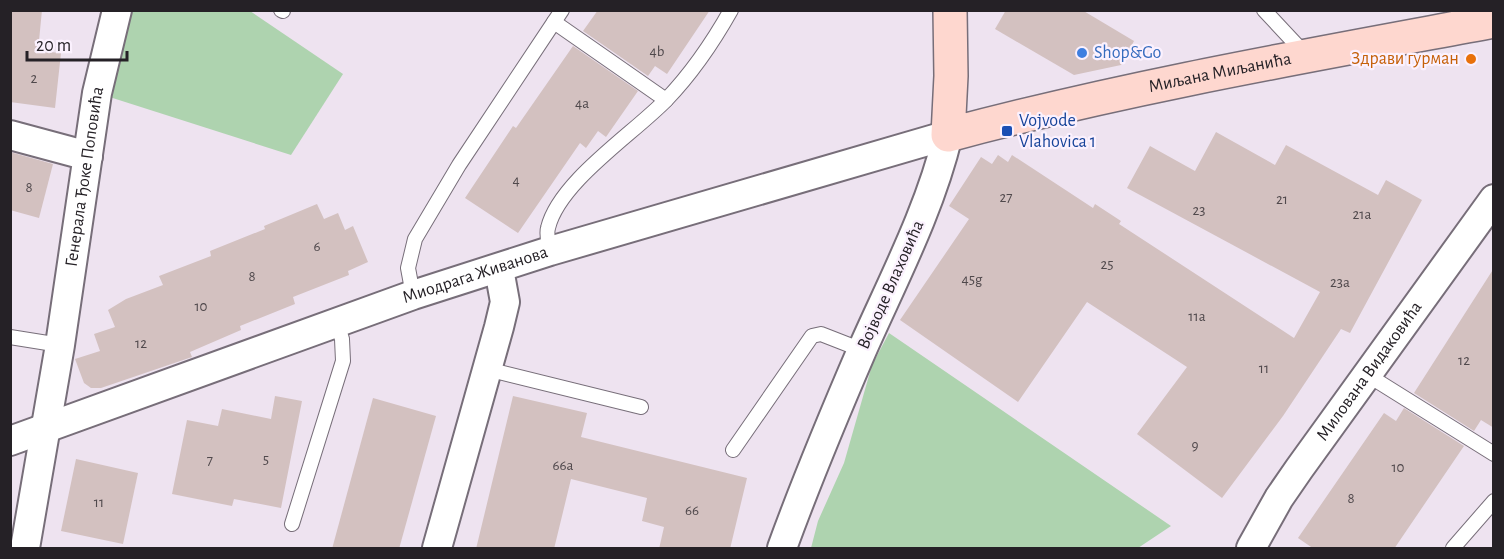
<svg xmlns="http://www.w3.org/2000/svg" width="1504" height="559" font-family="'Alegreya Sans',sans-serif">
  <rect width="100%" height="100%" fill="#eee3f0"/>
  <g fill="#aed3af">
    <polygon points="117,11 250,11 343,74 291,155 97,93"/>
    <polygon points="889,333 1171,526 1138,548 811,548 818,521 844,463 872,365"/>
  </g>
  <g fill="#d3c1c0">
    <polygon points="10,10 42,10 38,51 61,53 55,108 10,102"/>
    <polygon points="598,10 710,10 667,74 655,66 648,76 583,31"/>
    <polygon points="1006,10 1082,10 1134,41 1121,65 1074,75 995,29"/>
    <polygon points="573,46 638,91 606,137 598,131 586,148 580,143 518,233 465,198 513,126 516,128"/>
    <polygon points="1216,132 1275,165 1286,145 1378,195 1386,180 1422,200 1350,333 1341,329 1283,416 1222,498 1137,434 1187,367 1087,302 1018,402 900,320 969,219 949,206 981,157 992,164 998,155 1008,162 1012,155 1093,208 1095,204 1121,221 1119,224 1294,338 1320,292 1127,188 1150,146 1195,171"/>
    <polygon points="10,152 53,164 39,218 10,210"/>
    <polygon points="317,204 324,219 338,213 345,230 353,226 368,262 348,271 349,275 293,297 295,304 240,326 241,330 190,352 192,357 101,388 91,388 84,383 75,359 100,351 94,334 115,327 108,310 126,299 163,285 159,276 211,256 210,251 265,229 264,226"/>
    <polygon points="1494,268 1494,428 1481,420 1474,431 1414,393"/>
    <polygon points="275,396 302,401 281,508 234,499 232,506 172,494 187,420 218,426 222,409 271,419"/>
    <polygon points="513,396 587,413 581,437 747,478 730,549 659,549 664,527 642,521 647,498 571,479 554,549 476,549"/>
    <polygon points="373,398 436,416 399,549 332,549"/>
    <polygon points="1404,408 1464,446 1394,549 1314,549 1298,538 1384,413 1396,421"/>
    <polygon points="76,459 138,473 123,544 61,531"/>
  </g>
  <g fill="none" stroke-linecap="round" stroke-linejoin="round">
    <defs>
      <g id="lane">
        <polyline points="281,10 283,11"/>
        <polyline points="1264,10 1306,55"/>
        <polyline points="554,22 666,100"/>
        <path d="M550,251C549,244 546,235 548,228C559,182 633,134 666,100C691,74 713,42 731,10"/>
        <polyline points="413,295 408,268 415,239 459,165 562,10"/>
        <polyline points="10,337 60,345"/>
        <polyline points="487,369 641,407"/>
        <polyline points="1366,374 1494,454"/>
        <polyline points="733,450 812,336 821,334 862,350"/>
        <polyline points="292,524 343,361 342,339 337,323"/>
        <polyline points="1453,548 1494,501"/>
      </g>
      <g id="street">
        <polyline points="10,135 88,156"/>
        <path id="s1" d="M10,441L413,295L550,251L948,135C930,210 893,280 862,350C834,415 806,482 782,548"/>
        <path id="s2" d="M25,548L60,345L97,93L117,10"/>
        <polyline points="437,548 499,327 505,302 499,269"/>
        <path id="s3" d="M1251,548L1279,498L1299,469L1494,199"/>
      </g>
      <g id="secondary">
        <path id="s4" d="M950,10L951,76L948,135C1127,87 1311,55 1494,21"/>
      </g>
    </defs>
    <use href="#lane" stroke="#776e79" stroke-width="16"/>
    <use href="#street" stroke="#776e79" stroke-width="32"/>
    <use href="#secondary" stroke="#776e79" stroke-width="36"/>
    <use href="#lane" stroke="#fff" stroke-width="14"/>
    <use href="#street" stroke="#fff" stroke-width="28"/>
    <use href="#secondary" stroke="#fed7cf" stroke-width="33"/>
  </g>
  <circle fill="#3f7fe0" stroke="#fbf1fe" stroke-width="2" cx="1082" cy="53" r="6"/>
  <circle fill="#e8710a" stroke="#fbf1fe" stroke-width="2" cx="1471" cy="59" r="6"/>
  <rect fill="#1a4fb4" stroke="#fbf1fe" stroke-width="2" x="1001" y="125" width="12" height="12" rx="3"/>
  <g text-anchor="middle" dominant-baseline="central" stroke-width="4.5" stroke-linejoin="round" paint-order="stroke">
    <g font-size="15" fill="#50494c">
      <text x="657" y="51">4b</text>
      <text x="34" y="78">2</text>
      <text x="582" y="103">4a</text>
      <text x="516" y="180">4</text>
      <text x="29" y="187">8</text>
      <text x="1006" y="197">27</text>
      <text x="1282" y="199">21</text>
      <text x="1199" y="210">23</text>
      <text x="1362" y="214">21a</text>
      <text x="317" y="246">6</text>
      <text x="1107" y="264">25</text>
      <text x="252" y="276">8</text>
      <text x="972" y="279">45g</text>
      <text x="1340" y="282">23a</text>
      <text x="201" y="306">10</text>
      <text x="1197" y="316">11a</text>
      <text x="141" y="343">12</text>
      <text x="1464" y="360">12</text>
      <text x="1264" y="368">11</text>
      <text x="1195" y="445">9</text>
      <text x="266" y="459">5</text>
      <text x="210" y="460">7</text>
      <text x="563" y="465">66a</text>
      <text x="1398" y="467">10</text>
      <text x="1351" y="498">8</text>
      <text x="99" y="502">11</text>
      <text x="692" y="510">66</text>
    </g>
    <g font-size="18" fill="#366cbe" stroke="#fbf1fe" text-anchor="start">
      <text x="1094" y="53">Shop&amp;Go</text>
    </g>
    <g font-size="18" fill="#c56008" stroke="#fbf1fe" text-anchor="end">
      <text x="1459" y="59">Здрави гурман</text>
    </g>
    <g font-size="18" fill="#252126" stroke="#fbf1fe">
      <text stroke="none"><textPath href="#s4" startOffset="404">Миљана Миљанића</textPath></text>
      <text stroke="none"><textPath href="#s2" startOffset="376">Генерала Ђоке Поповића</textPath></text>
      <text stroke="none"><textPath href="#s1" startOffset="494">Миодрага Живанова</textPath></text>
      <text transform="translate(891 285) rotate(-66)">Војводе Влаховића</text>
      <text stroke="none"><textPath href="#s3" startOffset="213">Милована Видаковића</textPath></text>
    </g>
    <g font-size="18" fill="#164399" stroke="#fbf1fe" text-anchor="start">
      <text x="1019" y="121">Vojvode<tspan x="1019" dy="21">Vlahovica 1</tspan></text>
    </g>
  </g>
  <rect width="1504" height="559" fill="none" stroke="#252126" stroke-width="24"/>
  <path d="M27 51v9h100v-9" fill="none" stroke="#252126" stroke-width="3"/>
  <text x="36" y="51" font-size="18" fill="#252126" stroke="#fbf1fe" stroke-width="4.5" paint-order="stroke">20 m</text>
</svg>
